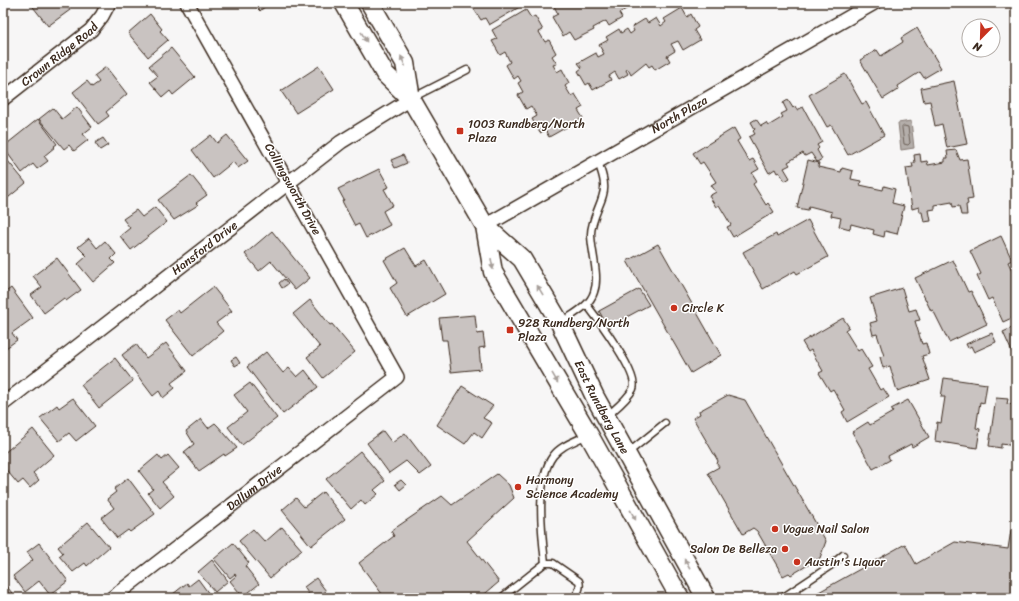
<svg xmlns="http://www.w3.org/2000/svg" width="1019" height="601" font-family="Sriracha,sans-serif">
  <rect width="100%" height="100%" fill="#f7f6f6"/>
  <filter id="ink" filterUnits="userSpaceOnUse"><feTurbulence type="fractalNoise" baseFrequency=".025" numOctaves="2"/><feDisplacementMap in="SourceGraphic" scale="8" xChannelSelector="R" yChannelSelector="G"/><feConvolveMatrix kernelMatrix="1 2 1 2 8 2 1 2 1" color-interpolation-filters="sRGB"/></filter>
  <g filter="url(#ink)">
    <polygon fill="#b4aeaa" stroke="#847972" points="911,121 914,148 901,150 898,123"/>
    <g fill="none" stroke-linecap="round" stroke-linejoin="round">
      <polygon stroke="#6b5f56" stroke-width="1" points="904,126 908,127 910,143 908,145 904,144 902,128"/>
    </g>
    <g fill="#c9c3c1" stroke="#3b2a1e">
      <polygon points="30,3 65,3 70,10 48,26"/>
      <polygon points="252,3 269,3 260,11"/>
      <polygon points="477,3 522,3 523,5 489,25 485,18 481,20 472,6"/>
      <polygon points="560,3 625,3 628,8 619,13 622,18 609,26 606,21 593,28 594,30 574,40 569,32 563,36 552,17 558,14 554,6"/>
      <polygon points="682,8 687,17 691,14 698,27 694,30 700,40 683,50 678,41 671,44 675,51 667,56 670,61 655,70 652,65 649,67 646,63 631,75 628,69 626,70 628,74 619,79 615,72 609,76 611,80 593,90 589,83 586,85 578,71 582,68 578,63 596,53 598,57 604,54 599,45 608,40 606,37 619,29 621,33 627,29 630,34 634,31 632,27 645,19 648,23 656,18 661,26 666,22 664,19"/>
      <polygon points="526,10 531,18 535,16 543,30 539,32 545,42 549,40 556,53 552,56 557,64 553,65 557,72 562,69 569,83 565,86 571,96 575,94 583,107 578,110 583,118 549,137 545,130 540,133 532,119 537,116 531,106 526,109 518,95 523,92 518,83 521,81 518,76 514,79 506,65 510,62 505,52 500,55 492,41 497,39 492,30"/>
      <polygon points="150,14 162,29 160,31 168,40 148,57 128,33"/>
      <polygon points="917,28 941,68 924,78 920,72 898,86 899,89 883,99 860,60 877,50 881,56 903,42 901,38"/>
      <polygon points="171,48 195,77 173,95 170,91 163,97 150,82 158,76 149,66"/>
      <polygon points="319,66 334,89 296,113 281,91"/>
      <polygon points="106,67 127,94 106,112 109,116 98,124 73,92 87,81 92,87 99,82 94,76"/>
      <polygon points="845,74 862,104 866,102 884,135 848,155 831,125 827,127 809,95"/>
      <polygon points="954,81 967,144 947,148 942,124 935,126 930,101 924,102 921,88"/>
      <polygon points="788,100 793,108 795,106 797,110 803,107 822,142 817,145 819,148 817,150 822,159 817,162 811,153 805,156 803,153 788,162 790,165 784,168 790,178 785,181 779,172 777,173 775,169 769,173 749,137 755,134 753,131 755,129 751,122 756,119 761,126 766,123 768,126 783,117 781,114 787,111 783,103"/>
      <polygon points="77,107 92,127 83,134 88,140 74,151 69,145 64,149 39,119 53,108 62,119"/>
      <polygon points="38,119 57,144 54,146 55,147 44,156 48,161 37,169 33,164 22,173 3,147"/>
      <polygon points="734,128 740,139 737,141 749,161 753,159 759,169 752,173 757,181 753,184 766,205 768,203 774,212 733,237 727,227 731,225 719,205 716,207 709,196 716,192 711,185 716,182 703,162 700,164 693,153"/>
      <polygon points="211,135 217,143 227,135 248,161 238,168 233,162 213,178 192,150"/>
      <polygon points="103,138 108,145 100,150 95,143"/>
      <polygon points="956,150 960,160 967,159 973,199 967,200 968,204 966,205 967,215 961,215 959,206 953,207 952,202 935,205 935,209 929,210 931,221 924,222 922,212 920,212 919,207 912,209 906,168 913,167 912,163 915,163 914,155 920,154 921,162 927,161 928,165 945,162 945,158 948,158 947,151"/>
      <polygon points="3,155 26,183 3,202"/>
      <polygon points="403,155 407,163 395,168 391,160"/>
      <polygon points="808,160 819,163 818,167 841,172 842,168 853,171 851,179 861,181 860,185 883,190 884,186 895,189 892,203 904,206 897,234 885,231 884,237 873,234 874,230 851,224 850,229 839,226 841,218 831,216 832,212 809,206 808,210 797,208"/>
      <polygon points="379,169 389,187 384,189 393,205 383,211 390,225 366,238 359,224 355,226 342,201 344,200 338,189"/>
      <polygon points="191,175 207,195 196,203 198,205 174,220 158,200"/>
      <polygon points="155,207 167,222 131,250 120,236 130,228 123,219 136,210 142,217"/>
      <polygon points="808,220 828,257 797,274 795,271 763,289 743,252 776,234 777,237"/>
      <polygon points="272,231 310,278 295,290 271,261 259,271 245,254"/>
      <polygon points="1001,236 1012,260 1008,262 1016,279 1016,316 1003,322 992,298 988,300 977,276 981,274 970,251"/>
      <polygon points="89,238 97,248 105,241 116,254 111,259 115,263 93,282 78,264 87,256 78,247"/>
      <polygon points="658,244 721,355 691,373 627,261"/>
      <polygon points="405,248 416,266 426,260 445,294 407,317 390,288 397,283 384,260"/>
      <polygon points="57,258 81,290 66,301 64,298 44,313 31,295 42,287 33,276"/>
      <polygon points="953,260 968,292 971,291 987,324 949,342 933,310 931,311 915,278"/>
      <polygon points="284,279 288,284 282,288 279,283"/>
      <polygon points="213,287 232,311 216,323 223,331 193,356 165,320 178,310 180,313"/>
      <polygon points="11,288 33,318 12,333 17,340 6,348 3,344 3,294"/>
      <polygon points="902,288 909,311 916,309 920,320 915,321 922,344 926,343 929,354 922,356 930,380 897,391 890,366 883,368 880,357 884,356 877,334 873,335 870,323 877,321 870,298"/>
      <polygon points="639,289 649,305 608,327 599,311"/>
      <polygon points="310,300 330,325 332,324 355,352 323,378 307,357 320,347 293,314"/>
      <polygon points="475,315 477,334 483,333 485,347 479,348 481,369 451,372 447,340 442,340 439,318"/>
      <polygon points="843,318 849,327 845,330 858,351 861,349 872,367 868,369 880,390 883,388 889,397 847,422 842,412 845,410 833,389 830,391 819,373 823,371 811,350 808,352 802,342"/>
      <polygon points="1016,326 1016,361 1003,332"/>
      <polygon points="992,333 996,342 974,352 971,346 968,348 966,344"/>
      <polygon points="166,343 187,371 171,383 175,388 163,398 159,391 153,396 122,355 136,344 146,358"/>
      <polygon points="266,352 283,373 289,368 297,377 305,370 318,387 283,414 247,367"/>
      <polygon points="236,357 240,363 235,366 231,360"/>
      <polygon points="115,358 133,381 99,408 81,385"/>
      <polygon points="944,378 987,384 984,403 980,402 976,428 980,429 977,448 935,441 937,422 941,423 945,397 941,397"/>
      <polygon points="250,383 277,418 242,445 228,427 247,412 234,395"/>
      <polygon points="462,386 493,406 483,418 492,423 482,438 474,432 465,444 437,425"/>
      <polygon points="728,395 745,400 826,541 820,558 791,575 789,573 783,576 757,531 753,528 743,534 708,473 719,467 717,464 718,461 693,418 700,414 699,411"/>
      <polygon points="73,398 95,426 76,441 69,433 59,441 40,418 57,405 59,408"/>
      <polygon points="996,398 1008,399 1007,404 1016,405 1016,446 1001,444 1001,448 989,446"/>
      <polygon points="908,400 929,437 912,447 911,444 888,456 890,460 873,469 852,432 868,422 870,425 893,412 891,409"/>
      <polygon points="201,419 208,428 215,423 218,426 237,448 225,456 224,454 199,471 184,452 194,444 186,431"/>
      <polygon points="33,429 54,455 33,473 39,480 30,488 23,480 18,484 3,466 3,454"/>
      <polygon points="383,431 392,443 405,433 431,467 420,475 406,461 389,473 367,443"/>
      <polygon points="360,451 385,481 374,490 378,494 365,505 361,500 351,509 326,479"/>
      <polygon points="158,455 162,460 168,455 179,468 162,482 174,496 160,508 148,493 153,489 139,471"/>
      <polygon points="497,474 509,485 514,498 467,541 499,582 480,598 385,598 359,563 394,536 391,531 442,496 452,505"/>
      <polygon points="128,478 155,514 130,532 128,530 117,538 101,518 114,508 107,499 116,492 114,489"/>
      <polygon points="401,480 406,485 400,490 395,484"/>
      <polygon points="323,492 345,519 311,546 282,510 296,498 304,507"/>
      <polygon points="88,522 109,547 87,566 85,563 73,572 59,556 63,553 58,547"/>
      <polygon points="282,527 302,550 270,578 239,541 253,529 265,542"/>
      <polygon points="1011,530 1016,531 1016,598 808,598 905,544 916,564 955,542 1008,549"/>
      <polygon points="39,543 68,581 50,595 39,581 25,592 13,576 33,560 27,552"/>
      <polygon points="233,543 249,563 245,566 259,584 243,597 230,581 236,576 235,574 230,578 214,559"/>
      <polygon points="212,560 228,581 215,592 198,572"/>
      <polygon points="316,578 326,591 317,598 311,598 304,587"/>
      <polygon points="198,579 212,598 168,598 187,583 189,586"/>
      <polygon points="4,583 16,598 3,598"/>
    </g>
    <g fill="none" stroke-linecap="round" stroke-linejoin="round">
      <defs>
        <g id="service">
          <polyline points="414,97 467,70"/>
          <path d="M587,305C597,318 640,375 633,389C627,400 616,408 607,416"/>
          <path d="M562,322C573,314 590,306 594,292C600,276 591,251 591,234C591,217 606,198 604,185C604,177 600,169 598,161"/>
          <polyline points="629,452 665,423"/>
          <polyline points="501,598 545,563"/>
          <path d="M574,598C579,592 581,587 579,581L553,563H545C542,535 535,480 553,456C561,445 576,441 587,435"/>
          <polyline points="782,598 830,566 843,555"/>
        </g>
        <g id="minor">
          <path id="s1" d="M3,99L91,30L102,16L109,3"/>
          <path id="s2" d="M485,226L874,3"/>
          <path id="s3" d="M3,404L341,142L411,99"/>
          <path id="s4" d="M112,598L397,377L187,3"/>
        </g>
        <g id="secondary">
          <path id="s5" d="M344,3L385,74L411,99L485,226L522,259L560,323L595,397L706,598"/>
          <polyline points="370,3 405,63 411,99"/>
          <polyline points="485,226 493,272 589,435 680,598"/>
        </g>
      </defs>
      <use href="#service" stroke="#3b2a1e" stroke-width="9"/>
      <use href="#minor" stroke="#3b2a1e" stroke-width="16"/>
      <use href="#secondary" stroke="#3b2a1e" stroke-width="21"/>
      <use href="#service" stroke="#fff" stroke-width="6"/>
      <use href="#minor" stroke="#fff" stroke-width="13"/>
      <use href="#secondary" stroke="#fff" stroke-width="18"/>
    </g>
    <defs><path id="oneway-solid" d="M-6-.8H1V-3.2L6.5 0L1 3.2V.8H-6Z"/></defs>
    <g fill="#a79f9a">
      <use href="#oneway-solid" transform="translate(364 37) rotate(60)"/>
      <use href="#oneway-solid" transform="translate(403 61) rotate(-114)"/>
      <use href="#oneway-solid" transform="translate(492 264) rotate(80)"/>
      <use href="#oneway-solid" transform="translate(540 290) rotate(-121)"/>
      <use href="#oneway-solid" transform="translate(555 378) rotate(60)"/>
      <use href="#oneway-solid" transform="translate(633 515) rotate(61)"/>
      <use href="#oneway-solid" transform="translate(687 564) rotate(-119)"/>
    </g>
  </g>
  <g fill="#c8321e" stroke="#fff" stroke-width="1.5">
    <rect x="456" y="127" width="8" height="8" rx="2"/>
    <circle cx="674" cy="308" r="4"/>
    <rect x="506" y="326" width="8" height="8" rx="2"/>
    <circle cx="518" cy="487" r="4"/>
    <circle cx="775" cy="529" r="4"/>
    <circle cx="785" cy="549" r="4"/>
    <circle cx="797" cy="562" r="4"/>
  </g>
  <g text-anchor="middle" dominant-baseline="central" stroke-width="3" stroke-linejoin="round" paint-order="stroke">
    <g font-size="12" fill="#3b2a1e" stroke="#fff">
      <text stroke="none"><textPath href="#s1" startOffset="72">Crown Ridge Road</textPath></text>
      <text stroke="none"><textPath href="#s2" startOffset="224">North Plaza</textPath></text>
      <text transform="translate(293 189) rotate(61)">Collingsworth Drive</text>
      <text stroke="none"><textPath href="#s3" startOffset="255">Hansford Drive</textPath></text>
      <text stroke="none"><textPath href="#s5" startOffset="483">East Rundberg Lane</textPath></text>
      <text stroke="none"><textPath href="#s4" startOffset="180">Dallum Drive</textPath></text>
    </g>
    <g font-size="12" fill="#3b2a1e" stroke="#fff" text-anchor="start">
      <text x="468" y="124">1003 Rundberg/North<tspan x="468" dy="14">Plaza</tspan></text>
      <text x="682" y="308">Circle K</text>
      <text x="518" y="323">928 Rundberg/North<tspan x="518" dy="14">Plaza</tspan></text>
      <text x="526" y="480">Harmony<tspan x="526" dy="14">Science Academy</tspan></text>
      <text x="783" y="529">Vogue Nail Salon</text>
      <text x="777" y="549" text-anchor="end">Salon De Belleza</text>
      <text x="805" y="562">Austin's Liquor</text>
    </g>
  </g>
  <rect width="1019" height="601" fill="none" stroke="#fff" stroke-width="16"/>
  <rect x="8" y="8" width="1003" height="585" fill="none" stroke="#3b2a1e" stroke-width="1.5" filter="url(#ink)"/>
  <g transform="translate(981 38) rotate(203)"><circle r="19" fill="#ffffff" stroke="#b1aaa5"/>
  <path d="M0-3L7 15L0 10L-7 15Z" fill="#c8321e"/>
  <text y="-6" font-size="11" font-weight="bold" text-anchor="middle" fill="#3b2a1e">N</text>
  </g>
</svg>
